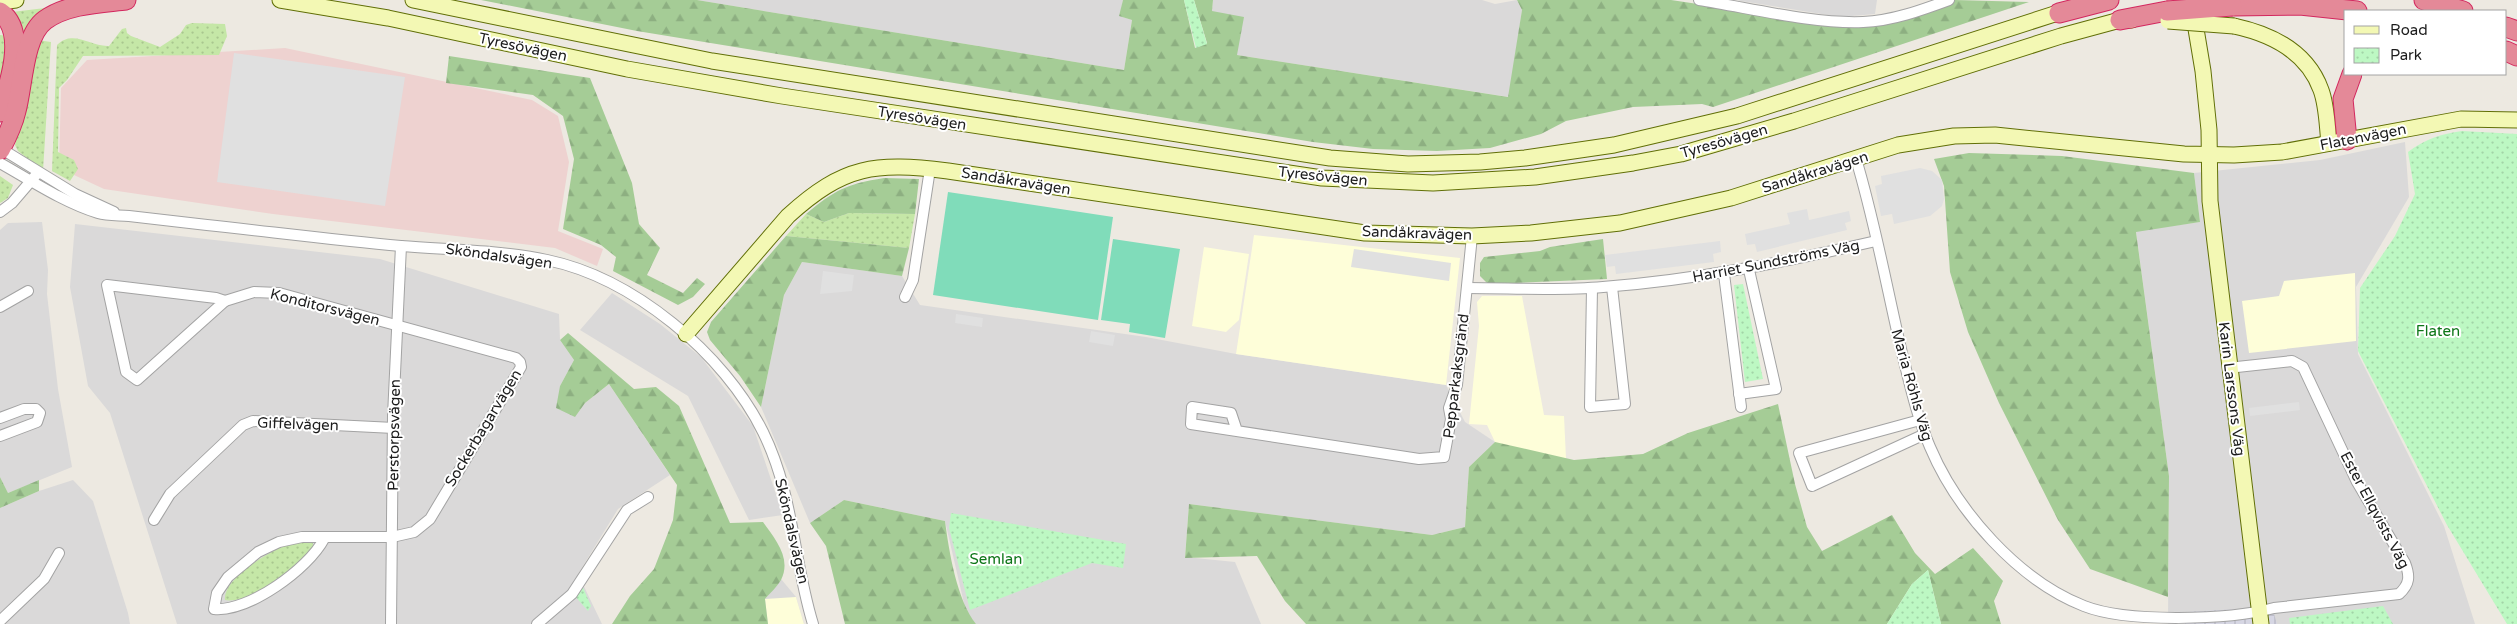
<svg xmlns="http://www.w3.org/2000/svg" width="2517" height="624" font-family="'Varela Round',sans-serif">
  <defs>
    <pattern id="grass-dots" width="8" height="8" patternUnits="userSpaceOnUse" patternTransform="scale(1.25)"><rect width="8" height="8" fill="#c5e7a7"/><path d="M2 2h.1M6 6h.1" fill="none" stroke="#a9c68f" stroke-width="1.8" stroke-linecap="round"/></pattern>
    <pattern id="forest-firs" width="22" height="20" patternUnits="userSpaceOnUse" patternTransform="scale(1.25)"><rect width="22" height="20" fill="#a5cc96"/><path d="M5 1l3.5 6h-7zM16 11l3.5 6h-7z" fill="#8daf81"/></pattern>
    <pattern id="park-dots" width="8" height="8" patternUnits="userSpaceOnUse" patternTransform="scale(1.25)"><rect width="8" height="8" fill="#bdf8c3"/><path d="M2 2h.1M6 6h.1" fill="none" stroke="#a2d4a7" stroke-width="1.8" stroke-linecap="round"/></pattern>
    <pattern id="plaza-grid" width="8" height="8" patternUnits="userSpaceOnUse" patternTransform="scale(1.25)"><rect width="8" height="8" fill="#d6d6e3"/><path d="M0 4h8M4 0v8" fill="none" stroke="#b7b7c2"/></pattern>
  </defs>
  <rect width="100%" height="100%" fill="#ede9e1"/>
  <g fill="#dad9d9">
    <polygon points="697,0 1123,0 1120,16 1132,20 1124,70"/>
    <polygon points="1213,0 1482,0 1495,4 1517,0 1522,10 1509,97 1237,55 1212,11"/>
    <polygon points="1735,0 1877,0 1875,14 1840,17"/>
    <polygon points="2405,142 2409,197 2356,287 2358,354 2444,526 2475,624 2168,624 2169,476 2136,231 2200,222 2194,173 2320,160"/>
    <polygon points="42,222 48,270 47,294 58,389 72,467 8,493 0,477 0,230 8,223"/>
    <polygon points="75,224 380,259 559,314 560,340 574,360 560,386 575,416 585,403 609,384 670,475 618,509 578,574 602,624 177,624 110,413 88,386 70,287"/>
    <polygon points="802,262 902,276 920,305 1146,337 1236,354 1446,385 1465,422 1495,442 1469,467 1465,527 1432,535 1189,504 1185,557 1235,562 1261,624 976,624 966,612 945,521 844,500 810,523 761,407 784,295"/>
    <polygon points="612,293 660,324 701,357 753,426 783,515 749,520 688,396 580,330"/>
    <polygon points="73,480 93,501 128,613 130,624 0,624 0,508 39,491"/>
    <polygon points="781,579 796,597 804,624 765,599"/>
  </g>
  <polygon fill="#eed2d0" points="285,48 532,100 558,116 569,162 558,231 603,249 597,266 555,248 273,214 104,189 59,168 61,88 87,60"/>
  <g fill="#fefed9">
    <polygon points="1254,235 1460,258 1446,385 1236,354"/>
    <polygon points="1204,247 1249,254 1239,320 1226,332 1192,326"/>
    <polygon points="2355,273 2356,341 2249,353 2242,301 2279,296 2284,281"/>
    <polygon points="1482,296 1522,296 1544,415 1564,416 1567,480 1495,442 1487,425 1469,424 1479,326 1477,302"/>
    <polygon points="796,597 804,624 768,624 765,599"/>
  </g>
  <g fill="url(#grass-dots)">
    <polygon points="62,6 27,31 22,31 12,12"/>
    <path d="M192,23L225,24L227,36L219,55L83,56L67,80L59,88L58,152L74,160L78,169L70,181L52,171L57,45C74,29 90,47 109,46L122,29L126,28L127,33L131,36L160,47L180,34L186,25Z"/>
    <polygon points="0,35 9,36 0,97"/>
    <polygon points="37,40 51,42 43,171 18,151 15,145"/>
    <polygon points="0,176 13,185 8,198 0,203"/>
    <polygon points="849,213 915,214 909,248 786,236 806,214 824,222"/>
    <path d="M298,541H312L314,547C299,565 248,605 225,600C222,577 279,545 298,541Z"/>
  </g>
  <g fill="url(#forest-firs)">
    <polygon points="481,0 697,0 1124,70 1132,20 1119,16 1123,0 1184,0 1195,48 1207,43 1194,0 1213,0 1212,11 1244,17 1237,55 1508,97 1522,10 1517,0 1671,0 1851,27 1875,25 1955,0 2029,2 1713,107 1702,104 1633,107 1566,121 1541,134 1490,148 1437,151 1373,149 1313,142 637,31"/>
    <polygon points="449,56 590,78 632,183 639,224 660,248 647,275 683,293 697,278 705,284 693,297 678,305 613,271 616,257 601,245 563,229 574,159 563,116 533,95 446,83"/>
    <polygon points="1969,153 2062,156 2194,173 2200,222 2136,232 2169,476 2168,597 2090,569 2058,520 1999,403 1968,332 1950,272 1944,186 1934,159"/>
    <path d="M884,178L919,179L915,214L849,213L824,222L806,214C835,190 846,184 884,178Z"/>
    <polygon points="786,236 909,248 902,276 802,262 784,295 761,407 740,376 710,340 707,332 711,322"/>
    <polygon points="1603,239 1607,279 1488,284 1480,276 1480,263 1484,257 1540,251 1550,247"/>
    <path d="M568,333L634,389L656,387L679,406L730,523L763,522C775,539 792,558 781,580C777,587 770,593 765,599L768,624H612L630,596L654,569L673,520L677,485L609,384L585,403L575,417L556,408L560,386L574,360L560,340Z"/>
    <polygon points="1778,404 1795,484 1807,527 1822,551 1892,515 1915,553 1935,574 1973,548 2003,581 1994,601 2001,624 1941,624 1928,570 1912,584 1887,624 1306,624 1285,601 1257,556 1185,558 1189,504 1432,535 1465,527 1469,467 1495,442 1574,460 1643,454 1688,433"/>
    <polygon points="0,477 8,493 39,480 39,491 0,508"/>
    <path d="M844,500L945,521C949,552 957,600 976,624H845L826,546L810,523Z"/>
  </g>
  <g fill="url(#park-dots)">
    <polygon points="1184,0 1194,0 1207,44 1196,48"/>
    <path d="M2462,131L2517,134V624H2507L2447,525L2358,351L2360,288L2395,236L2415,194L2408,152C2425,139 2441,134 2462,131Z"/>
    <polygon points="1743,284 1763,379 1745,382 1734,285"/>
    <polygon points="951,513 1126,544 1123,568 1092,563 970,610 949,528"/>
    <polygon points="1928,570 1941,624 1887,624 1912,584"/>
    <polygon points="581,583 591,606 588,611 574,595"/>
    <polygon points="2383,606 2393,624 2290,624 2289,618"/>
  </g>
  <g fill="#80dcba">
    <polygon points="948,192 1113,217 1098,320 933,295"/>
    <polygon points="1113,239 1180,249 1165,338 1129,332 1130,324 1101,320"/>
  </g>
  <g fill="#e0e0e0">
    <polygon points="234,53 405,77 385,206 217,182"/>
    <polygon points="1920,168 1932,171 1942,180 1944,199 1942,206 1930,216 1894,224 1892,214 1881,216 1875,186 1882,184 1881,176"/>
    <polygon points="1807,209 1809,220 1849,211 1851,221 1845,223 1847,230 1757,252 1755,244 1747,245 1745,234 1790,224 1787,213"/>
    <polygon points="1720,241 1721,252 1713,254 1714,262 1616,274 1615,266 1607,267 1605,255"/>
    <polygon points="1354,249 1451,263 1449,281 1351,267"/>
    <polygon points="823,271 854,275 852,291 820,294"/>
    <polygon points="956,314 983,318 982,327 955,323"/>
    <polygon points="1091,331 1115,335 1113,346 1089,342"/>
    <polygon points="2299,402 2300,410 2250,416 2249,408"/>
  </g>
  <polygon fill="url(#plaza-grid)" points="2272,607 2277,624 2185,624 2187,612"/>
  <g fill="none" stroke-linecap="round" stroke-linejoin="round">
    <defs>
      <g id="street">
        <path d="M1699,0C1750,8 1813,24 1863,22C1892,21 1922,10 1949,0"/>
        <polyline points="0,148 75,194 114,212"/>
        <path d="M1856,159C1875,222 1887,289 1902,353C1910,385 1917,417 1930,447C1957,511 2018,580 2084,606C2127,623 2229,620 2274,608L2399,594C2410,584 2410,576 2405,563L2357,482L2303,367L2292,361L2237,367L2229,370"/>
        <path d="M0,163C32,181 63,202 98,213C108,216 119,215 129,216C155,219 181,222 207,225C272,232 336,240 401,246C449,250 499,250 547,260C633,278 724,353 763,432C794,495 793,559 813,624"/>
        <polyline points="0,212 12,203 36,175"/>
        <polyline points="1724,274 1741,407"/>
        <polygon points="107,285 216,298 225,301 137,380 126,372"/>
        <path d="M1467,288C1512,288 1559,291 1603,287C1696,280 1785,262 1876,241"/>
        <polyline points="1592,288 1590,407 1625,404 1612,287"/>
        <polyline points="905,297 913,280 930,169"/>
        <path d="M225,301L254,292L279,293L516,358L520,362L521,367L430,519L414,532L392,537H302L279,542L258,552L228,577L217,593L214,609C249,612 308,569 324,539"/>
        <polyline points="0,307 28,291"/>
        <polyline points="1739,394 1776,389 1749,270"/>
        <polyline points="0,418 24,409 36,409 40,413 37,422 0,436"/>
        <polyline points="1920,420 1799,453 1812,486 1925,434"/>
        <polyline points="1237,431 1231,413 1192,407 1191,424 1419,459 1444,457 1451,419 1449,408 1457,385 1472,236"/>
        <polyline points="154,520 170,494 243,425 253,421 394,428"/>
        <polyline points="0,621 44,579 59,553"/>
        <polyline points="391,624 393,416 401,246"/>
        <polyline points="537,624 572,594 627,510 648,497"/>
      </g>
      <g id="secondary">
        <polyline points="280,0 388,18 627,69 782,96 1322,178 1433,183 1535,177 1633,163 1681,154 1794,121 2061,36 2120,20 2132,20"/>
        <polyline points="413,0 712,61 1330,158 1408,164 1480,162 1525,158 1614,145 1737,116 2070,9"/>
        <polyline points="0,2 16,0"/>
        <polyline points="2193,11 2203,71 2209,130 2210,201 2261,624"/>
        <path d="M2234,26C2271,34 2307,51 2321,90C2327,106 2327,126 2329,143"/>
        <path d="M686,334L788,216C844,165 875,162 948,171L1365,233L1472,236L1531,233L1620,223L1731,198L1898,145L1954,136L1995,135L2184,154L2234,155L2282,152L2461,119L2517,120"/>
      </g>
      <g id="highway">
        <polyline points="2424,0 2463,11"/>
        <polyline points="2232,6 2300,5 2357,11"/>
        <path d="M0,12C28,31 9,86 0,112"/>
        <polyline points="2059,13 2109,0"/>
        <polyline points="2120,20 2167,11"/>
        <polyline points="2506,27 2517,31"/>
        <polyline points="2506,51 2517,56"/>
        <polyline points="2347,140 2343,99 2352,74"/>
        <path d="M0,150C7,137 13,124 16,111C23,86 23,36 45,20C67,4 100,3 126,0"/>
      </g>
    </defs>
    <use href="#street" stroke="#a3a3a3" stroke-width="12"/>
    <use href="#secondary" stroke="#616f07" stroke-width="17"/>
    <use href="#highway" stroke="#d3275e" stroke-width="21"/>
    <use href="#street" stroke="#fff" stroke-width="10"/>
    <use href="#secondary" stroke="#f3f8b4" stroke-width="15"/>
    <use href="#highway" stroke="#e48998" stroke-width="19"/>
    <defs>
      <polyline id="secondary-bridge" points="2168,21 2234,26"/>
      <polyline id="highway-bridge" points="2167,11 2232,6"/>
    </defs>
    <use href="#secondary-bridge" stroke="#616f07" stroke-width="17" stroke-linecap="butt"/>
    <use href="#highway-bridge" stroke="#d3275e" stroke-width="21" stroke-linecap="butt"/>
    <use href="#secondary-bridge" stroke="#f3f8b4" stroke-width="15"/>
    <use href="#highway-bridge" stroke="#e48998" stroke-width="19"/>
  </g>
  <g text-anchor="middle" dominant-baseline="central" stroke-width="4" stroke-linejoin="round" paint-order="stroke">
    <g font-size="15" fill="#1c1c1c" stroke="#fff">
      <text transform="translate(523 47) rotate(12)">Tyresövägen</text>
      <text transform="translate(922 118) rotate(9)">Tyresövägen</text>
      <text transform="translate(2363 137) rotate(-11)">Flatenvägen</text>
      <text transform="translate(1724 141) rotate(-16)">Tyresövägen</text>
      <text transform="translate(1815 172) rotate(-17)">Sandåkravägen</text>
      <text transform="translate(1323 176) rotate(6)">Tyresövägen</text>
      <text transform="translate(1016 181) rotate(9)">Sandåkravägen</text>
      <text transform="translate(1417 233) rotate(2)">Sandåkravägen</text>
      <text transform="translate(499 256) rotate(8)">Sköndalsvägen</text>
      <text transform="translate(1776 261) rotate(-11)">Harriet Sundströms Väg</text>
      <text transform="translate(325 307) rotate(14)">Konditorsvägen</text>
      <text transform="translate(1456 376) rotate(-83)">Pepparkaksgränd</text>
      <text transform="translate(1912 385) rotate(74)">Maria Röhls Väg</text>
      <text transform="translate(2232 389) rotate(83)">Karin Larssons Väg</text>
      <text transform="translate(298 424) rotate(2)">Giffelvägen</text>
      <text transform="translate(483 428) rotate(-59)">Sockerbagarvägen</text>
      <text transform="translate(394 435) rotate(-89)">Perstorpsvägen</text>
      <text transform="translate(2375 510) rotate(62)">Ester Ellqvists Väg</text>
      <text transform="translate(792 531) rotate(77)">Sköndalsvägen</text>
    </g>
    <g font-size="15" fill="#0d7618" stroke="#fff">
      <text x="2438" y="331">Flaten</text>
      <text x="996" y="559">Semlan</text>
    </g>
  </g>
  <rect x="2344" y="10" width="162" height="65" fill="#ffffff" stroke="#a4a4a4"/>
  <rect x="2354" y="26" width="25" height="8" fill="#f3f8b4" stroke="#a4a4a4"/>
  <text x="2390" y="35" font-size="15" fill="#1c1c1c">Road</text>
  <rect x="2354" y="48" width="25" height="15" fill="url(#park-dots)" stroke="#a4a4a4"/>
  <text x="2390" y="60" font-size="15" fill="#1c1c1c">Park</text>
</svg>
